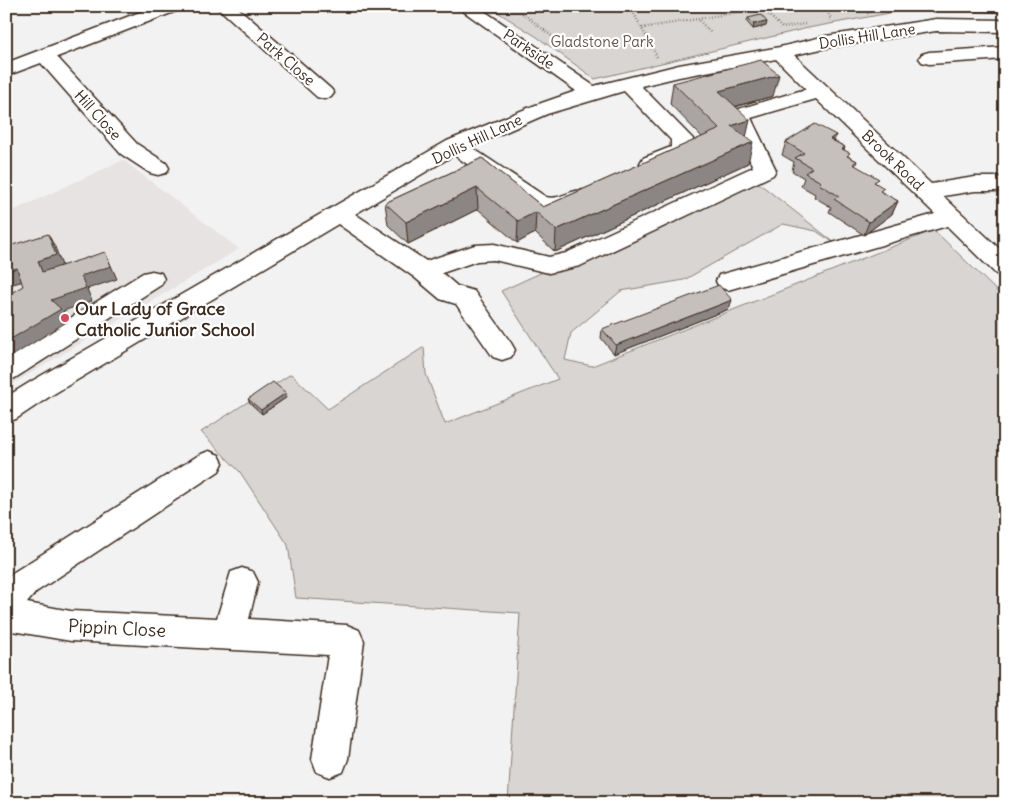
<svg xmlns="http://www.w3.org/2000/svg" width="1011" height="809" font-family="Delius,sans-serif">
  <rect width="100%" height="100%" fill="#f3f2f2"/>
  <filter id="ink" filterUnits="userSpaceOnUse"><feTurbulence type="fractalNoise" baseFrequency=".02" numOctaves="2"/><feDisplacementMap in="SourceGraphic" scale="10" xChannelSelector="R" yChannelSelector="G"/><feConvolveMatrix kernelMatrix="1 2 1 2 8 2 1 2 1" color-interpolation-filters="sRGB"/></filter>
  <g filter="url(#ink)">
    <polygon fill="#e6e3e2" points="123,160 239,249 6,388 6,214"/>
    <g fill="#d8d5d2" stroke="#8a8078">
      <polygon points="488,6 1005,6 1005,13 917,8 808,28 595,79 537,37"/>
      <polygon points="751,177 840,247 816,231 783,224 684,280 621,291 571,333 565,360 592,366 934,230 1005,299 1005,803 508,803 520,613 296,598 288,545 240,472 201,432 291,374 328,409 424,347 426,374 445,424 558,379 501,291"/>
    </g>
    <g fill="none" stroke-linecap="round" stroke-linejoin="round">
      <defs>
        <g id="minor">
          <polygon points="156,6 182,6 179,10 57,57 137,144 166,163 169,168 166,173 158,175 150,173 121,154 41,63 6,76 6,63"/>
          <polygon points="216,6 236,6 331,89 334,93 331,97 324,99 317,97"/>
          <path d="M456,6H477L594,86L679,65L780,47L826,36L936,19L1005,20V32L936,31L826,48L794,55L931,184L975,177H1005V191H975L943,196L1005,254V276L996,274L947,226L728,290L719,287L716,281L719,275L935,214L816,99L751,118L776,170L773,175L580,266L549,273L494,260L477,261L442,273L457,286L474,291L511,343L515,350L511,357L502,360L493,357L456,304L440,299L414,277L338,224L52,395L16,419L6,422V397L32,381L447,141L533,106L576,91ZM776,59L806,89L732,111L729,115L753,167L566,253L549,257L494,244L475,245L426,261L355,214L454,155L530,207L547,212L555,214L563,212L588,201L591,196L588,191C572,187 561,201 546,197L471,147L547,114L624,91L671,140V147L643,158L640,163L643,168L651,170L659,168L689,155L692,150L693,139L641,86L679,77Z"/>
          <polygon points="1005,47 1005,59 929,64 922,62 919,58 922,54 929,52"/>
          <polygon points="152,271 161,273 164,279 161,285 15,378 6,381 6,358 143,273"/>
          <polygon points="209,451 219,455 223,463 219,471 36,592 27,603 71,611 217,618 231,572 242,568 253,572 258,582 249,619 347,625 359,630 364,641 348,759 343,772 330,777 317,772 312,759 328,655 71,641 6,630 6,580 14,572 199,455"/>
        </g>
      </defs>
      <use href="#minor" stroke="#3b2a1e" stroke-width="3"/>
      <g stroke="#3b2a1e" stroke-width="2.5" stroke-dasharray="0.5 2.5" stroke-linecap="butt">
        <polyline points="513,6 566,47"/>
        <polyline points="630,6 657,57"/>
        <polyline points="760,6 782,28 805,24"/>
        <polyline points="825,6 831,19 828,20"/>
        <polyline points="867,13 870,13 869,6"/>
        <polyline points="642,28 698,19"/>
        <polyline points="710,32 698,19 771,6"/>
      </g>
      <use href="#minor" fill="#fff" fill-rule="evenodd"/>
    </g>
    <g fill="#aaa5a3" stroke="#3b2a1e">
      <polygon points="879,6 897,6 895,12 879,10"/>
      <polygon points="748,18 766,26 753,29 747,22"/>
      <polygon points="673,83 773,96 735,107 748,163 555,252 535,233 517,243 478,209 408,244 388,225 385,203 482,158 543,207 702,137 670,104"/>
      <polygon points="834,141 845,147 844,150 849,157 857,161 855,166 877,184 882,193 898,201 892,214 864,235 829,212 831,207 814,197 815,194 801,186 804,178 792,171 794,162 782,155 786,142"/>
      <polygon points="729,309 614,354 601,338 602,329"/>
      <polygon points="287,397 262,414 250,403 248,399"/>
    </g>
    <g fill="#8b8684" stroke="#3b2a1e">
      <polygon points="767,22 766,26 753,29 754,24"/>
      <polygon points="779,75 773,96 715,112 719,91"/>
      <polygon points="750,120 745,142 731,126"/>
      <polygon points="836,135 832,148 830,139"/>
      <polygon points="753,142 748,163 555,252 556,230"/>
      <polygon points="477,188 478,209 408,244 406,222"/>
      <polygon points="898,201 892,214 864,235 869,222"/>
      <polygon points="536,212 535,233 517,243 518,221"/>
      <polygon points="48,234 55,247 63,268 42,272 38,261"/>
      <polygon points="105,252 117,279 87,289 92,301 63,311 68,321 6,360 6,342 51,300"/>
      <polygon points="17,268 24,281 6,286 6,271"/>
      <polygon points="732,300 729,309 614,354 616,345"/>
      <polygon points="286,393 287,397 262,414 261,410"/>
    </g>
    <g fill="#c6c0bd" stroke="#3b2a1e">
      <polygon points="761,15 767,22 754,24 748,18"/>
      <polygon points="761,60 779,75 719,91 750,120 731,126 753,142 556,230 536,212 518,221 477,188 406,222 385,203 482,158 543,207 720,129 673,83"/>
      <polygon points="815,124 836,135 830,139 845,147 842,149 850,153 847,156 857,161 853,164 879,179 874,182 884,188 880,191 898,201 869,222 834,199 839,196 819,184 821,182 805,173 812,168 795,158 804,153 786,142"/>
      <polygon points="48,234 56,255 38,261 42,272 105,252 111,266 81,276 86,288 51,300 61,309 6,342 6,296 23,286 17,268 6,271 6,247"/>
      <polygon points="719,285 732,300 616,345 602,329"/>
      <polygon points="273,382 286,393 261,410 248,399"/>
    </g>
  </g>
  <circle fill="#d1495b" stroke="#fff" stroke-width="2" cx="65" cy="318" r="5"/>
  <g text-anchor="middle" dominant-baseline="central" stroke-width="4.5" stroke-linejoin="round" paint-order="stroke">
    <g font-size="15" fill="#3b2a1e" stroke="#fff">
      <text transform="translate(867 36) rotate(-9)">Dollis Hill Lane</text>
      <text transform="translate(529 49) rotate(34)">Parkside</text>
      <text transform="translate(286 59) rotate(41)">Park Close</text>
      <text transform="translate(98 115) rotate(48)">Hill Close</text>
      <text transform="translate(477 139) rotate(-25)">Dollis Hill Lane</text>
      <text transform="translate(893 160) rotate(44)">Brook Road</text>
    </g>
    <g font-size="15" fill="#62554b" stroke="#fff">
      <text x="602" y="41">Gladstone Park</text>
    </g>
    <g font-size="18" font-weight="bold" fill="#3b2a1e" stroke="#fff" text-anchor="start">
      <text x="75" y="308">Our Lady of Grace<tspan x="75" dy="21">Catholic Junior School</tspan></text>
    </g>
    <g font-size="18" fill="#3b2a1e" stroke="#fff">
      <text transform="translate(117 628) rotate(3)">Pippin Close</text>
    </g>
  </g>
  <rect width="1011" height="809" fill="none" stroke="#fff" stroke-width="25"/>
  <rect x="12" y="12" width="986" height="784" fill="none" stroke="#3b2a1e" stroke-width="2" filter="url(#ink)"/>
</svg>
